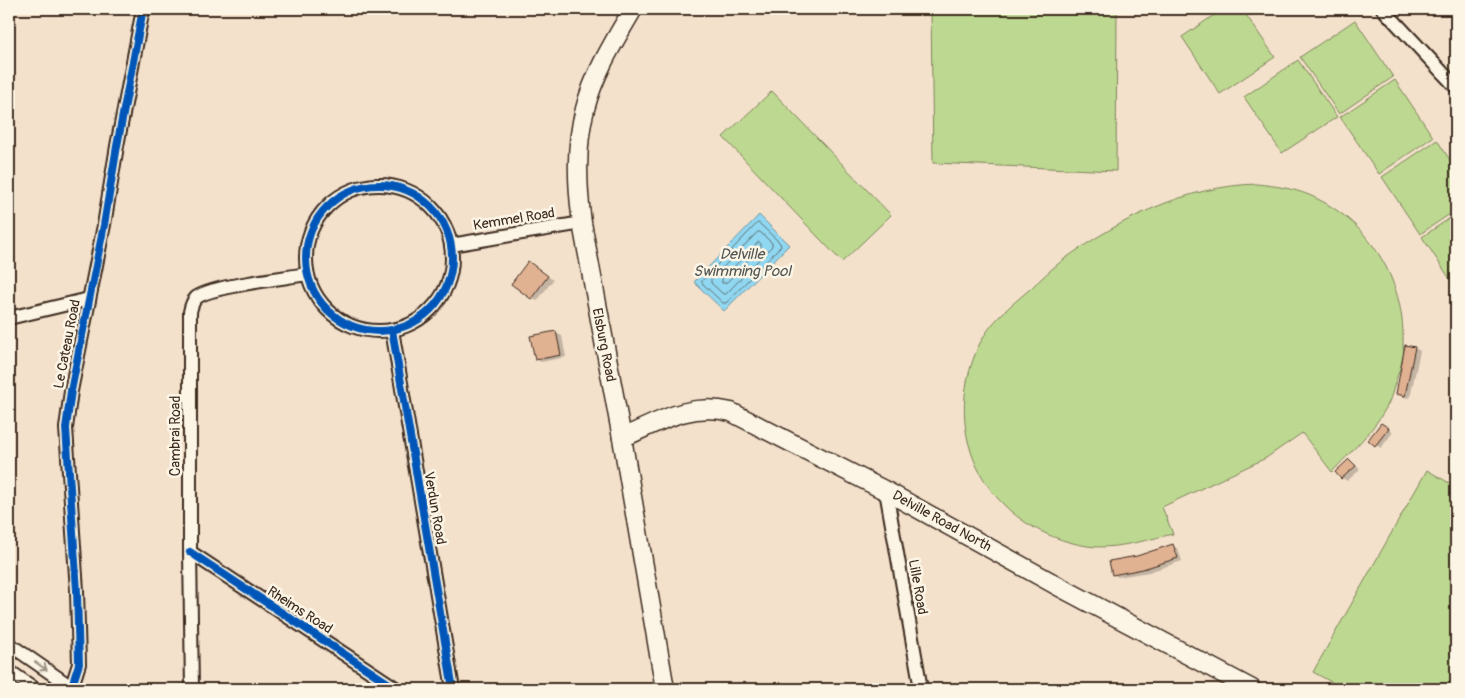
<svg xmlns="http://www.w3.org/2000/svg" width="1465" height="698" font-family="Pangolin,sans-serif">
  <rect width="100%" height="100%" fill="#f4e1cc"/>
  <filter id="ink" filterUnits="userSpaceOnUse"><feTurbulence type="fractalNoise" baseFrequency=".02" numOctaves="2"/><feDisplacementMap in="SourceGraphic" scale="10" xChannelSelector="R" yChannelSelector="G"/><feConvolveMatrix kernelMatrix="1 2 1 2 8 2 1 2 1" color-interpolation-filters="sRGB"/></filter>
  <g filter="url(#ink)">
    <g fill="#bdd991" stroke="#7c8258">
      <polygon points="931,9 1117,9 1116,171 933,163"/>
      <polygon points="1223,9 1242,9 1275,57 1220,94 1182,37"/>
      <polygon points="1355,20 1393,77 1339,114 1300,57"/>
      <polygon points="1298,60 1337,117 1282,153 1244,97"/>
      <polygon points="1395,80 1433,137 1379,174 1340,117"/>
      <polygon points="772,91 891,215 842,262 723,137"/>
      <polygon points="1437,140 1456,169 1456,210 1420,234 1382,177"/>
      <path d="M1257,184C1275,186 1292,188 1309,195C1368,220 1405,279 1403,343C1403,348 1404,353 1403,358C1402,365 1398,373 1396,380C1393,389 1391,400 1386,408C1372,433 1351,451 1332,472L1302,433L1266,458L1162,507L1173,534C1145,540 1115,550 1087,546C989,530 937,436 979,345C990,322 1010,306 1029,290C1040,280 1051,269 1063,260C1120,219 1186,186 1257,184Z"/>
      <polygon points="1456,214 1456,288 1422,237"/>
      <polygon points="1427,470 1456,487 1456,689 1344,689 1313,672"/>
    </g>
    <polygon fill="#90d7f1" stroke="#6e929d" points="759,215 789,245 724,311 694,282"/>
    <g fill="#0003">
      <polygon points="533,265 553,280 537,301 512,284"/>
      <polygon points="556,333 562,336 566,357 541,362 536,359"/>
      <polygon points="1415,348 1420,351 1410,398 1403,397 1398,394"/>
      <polygon points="1387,427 1393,432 1381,448 1376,445"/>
      <polygon points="1349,461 1355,464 1360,470 1347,481 1342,478 1336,472"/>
      <polygon points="1173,546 1178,549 1182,561 1149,572 1118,577 1113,574"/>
    </g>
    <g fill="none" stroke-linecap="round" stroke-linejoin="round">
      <g stroke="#5d6f72" stroke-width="1">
        <polygon points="758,223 760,224 780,243 781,246 726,303 723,303 702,283 702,281"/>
        <polygon points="758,232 760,232 772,243 772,246 726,294 723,294 711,283 711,280"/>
        <polygon points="759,242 761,244 761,247 726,283 722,283 722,279"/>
      </g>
    </g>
    <g fill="#e1b292" stroke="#3b2a1e">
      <polygon points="528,261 548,276 531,299 511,284"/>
      <polygon points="556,331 561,355 535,360 530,336"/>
      <polygon points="1405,345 1415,347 1405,396 1396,394"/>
      <polygon points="1381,423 1389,428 1375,446 1368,440"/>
      <polygon points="1349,459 1356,466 1341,479 1335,472"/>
      <polygon points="1173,544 1178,558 1143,569 1112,575 1109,561 1137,556"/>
    </g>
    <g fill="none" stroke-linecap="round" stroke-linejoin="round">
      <defs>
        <g id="street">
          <polyline points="1383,9 1456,87"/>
          <circle cx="379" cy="258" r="73"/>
          <polyline points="451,245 582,223"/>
          <polyline points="9,318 89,299"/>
          <polyline points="392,330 453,689"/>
          <polyline points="886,491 921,689"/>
          <polyline points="190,552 397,689"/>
          <polyline points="9,644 74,689"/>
          <polyline points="9,671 35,689"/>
          <polyline points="71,689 79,664 77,591 66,428 71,391 104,225 117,146 143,9"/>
          <path d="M192,689L190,552V312C191,307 192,302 196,298C209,286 286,278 307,274"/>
        </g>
        <g id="secondary">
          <path d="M633,9C615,40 594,73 585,109C575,146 577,185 582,223L622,438L665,689"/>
          <path d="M622,438C659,422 688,402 731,412L886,491L1058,586L1252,689"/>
        </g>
      </defs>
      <use href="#street" stroke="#3b2a1e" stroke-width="16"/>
      <use href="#secondary" stroke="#3b2a1e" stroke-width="21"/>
      <use href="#street" stroke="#fcf5e5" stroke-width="12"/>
      <use href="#secondary" stroke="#fcf5e5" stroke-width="18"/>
      <defs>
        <g id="cycleway">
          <circle cx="379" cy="258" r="73"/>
          <polyline points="392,330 453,689"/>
          <polyline points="190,552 397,689"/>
          <polyline points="71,689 79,664 77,591 66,428 71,391 104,225 117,146 143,9"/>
        </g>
      </defs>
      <use href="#cycleway" stroke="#fcf5e5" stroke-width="11"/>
      <use href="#cycleway" stroke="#0057b8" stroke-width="8"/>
    </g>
    <defs><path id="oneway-shaft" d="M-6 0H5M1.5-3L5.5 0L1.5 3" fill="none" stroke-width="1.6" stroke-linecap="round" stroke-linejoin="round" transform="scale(1.25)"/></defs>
    <use stroke="#9c9082" href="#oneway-shaft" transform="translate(41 666) rotate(35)"/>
  </g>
  <g text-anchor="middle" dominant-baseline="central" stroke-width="5" stroke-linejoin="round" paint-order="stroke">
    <g font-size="14" fill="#3b2a1e" stroke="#fcf5e5">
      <text transform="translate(514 219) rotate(-9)">Kemmel Road</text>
      <text transform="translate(67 344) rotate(-79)">Le Cateau Road</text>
      <text transform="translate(604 345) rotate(79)">Elsburg Road</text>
      <text transform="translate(175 436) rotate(-90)">Cambrai Road</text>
      <text transform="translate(435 508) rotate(80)">Verdun Road</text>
      <text transform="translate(942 521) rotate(29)">Delville Road North</text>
      <text transform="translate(918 587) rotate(80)">Lille Road</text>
      <text transform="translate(300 610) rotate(33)">Rheims Road</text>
    </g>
    <g font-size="15" font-style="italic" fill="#505553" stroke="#fcf5e5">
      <text x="742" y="254">Delville<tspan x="742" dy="17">Swimming Pool</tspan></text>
    </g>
  </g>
  <rect width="1465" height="698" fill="none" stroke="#fcf5e5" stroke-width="30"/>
  <rect x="15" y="15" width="1435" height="668" fill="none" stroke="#3b2a1e" stroke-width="2" filter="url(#ink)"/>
</svg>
